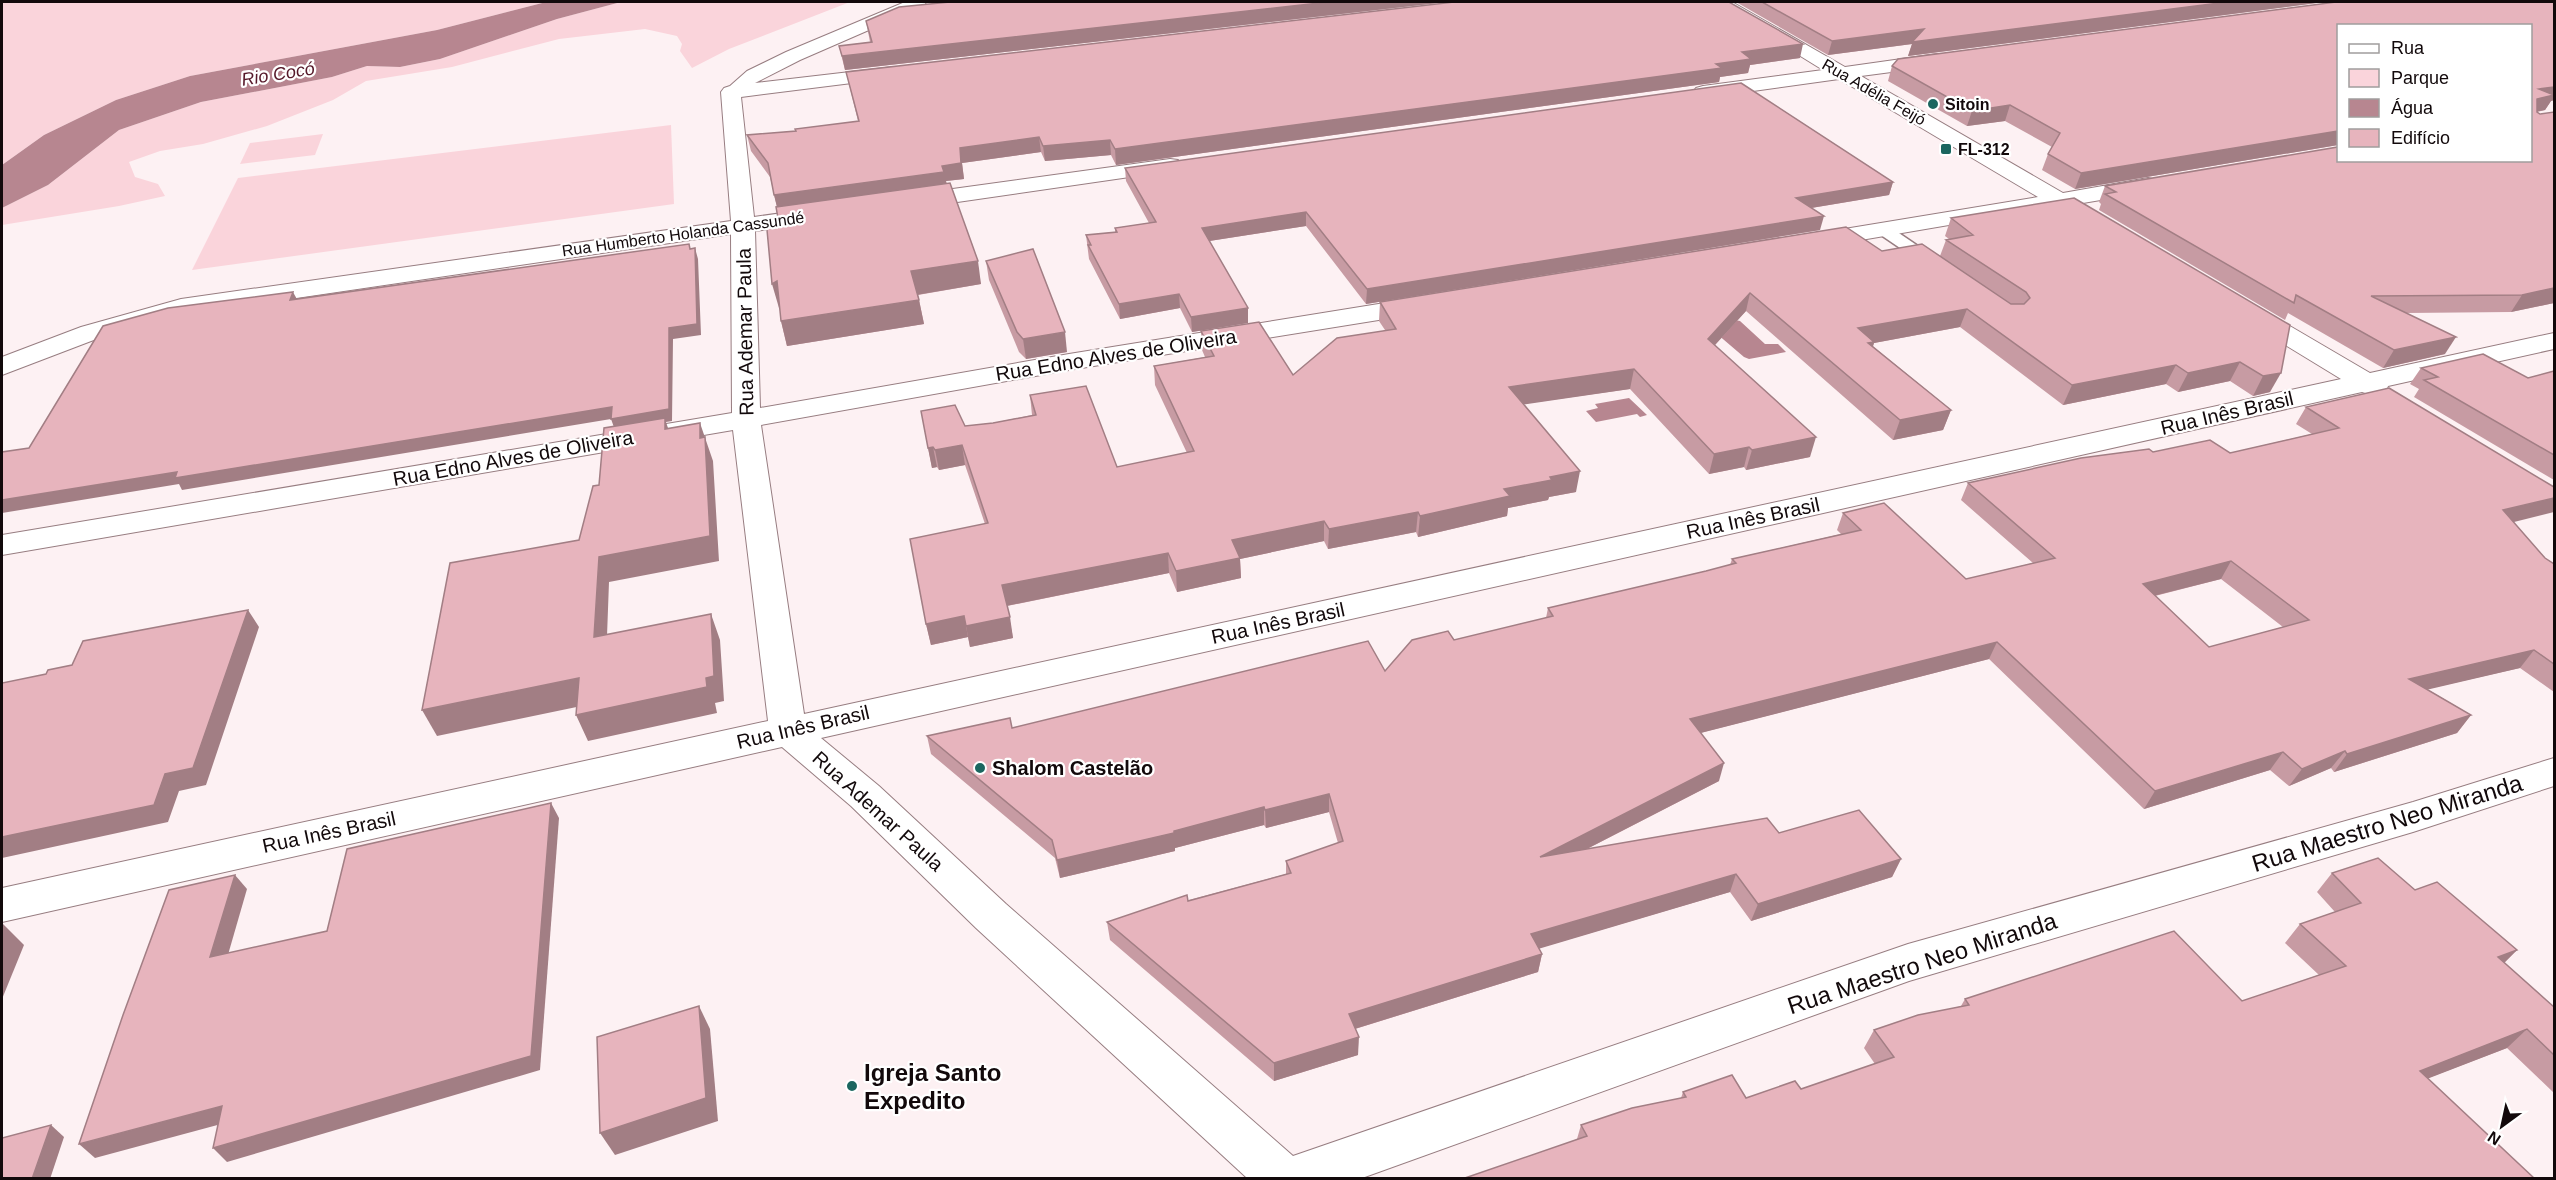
<svg xmlns="http://www.w3.org/2000/svg" width="2556" height="1180" font-family="Arial,sans-serif">
  <rect width="100%" height="100%" fill="#fdf1f3"/>
  <g fill="#fad4db">
    <polygon points="2,2 546,2 437,30 190,76 116,100 44,135 2,165"/>
    <polygon points="621,2 850,2 729,49 692,68 680,51 682,44 677,36 645,29 559,39 452,67 366,81 333,100 267,126 203,144 160,151 129,162 135,177 158,184 165,196 119,206 2,225 2,208 48,185 119,130 201,102 332,77 367,66 400,67 440,59 557,19"/>
    <polygon points="671,125 674,204 192,270 238,178"/>
    <polygon points="323,134 315,155 240,164 250,143"/>
  </g>
  <g fill="#b78690">
    <polygon points="546,2 621,2 557,19 440,59 400,67 367,66 332,77 201,102 119,130 48,185 2,208 2,165 44,135 116,100 190,76 437,30"/>
    <polygon points="1735,320 1740,321 1765,344 1778,344 1786,352 1749,359 1744,357 1710,328"/>
    <polygon points="1629,398 1647,415 1640,417 1637,414 1596,422 1586,411 1598,408 1595,404"/>
  </g>
  <g fill="none" stroke-linecap="round" stroke-linejoin="round">
    <defs>
      <polygon id="lane" points="1884,225 1890,227 1940,261 1942,264 1940,267 1928,267 1878,233 1876,230 1878,227"/>
      <g id="street">
        <polygon points="905,2 926,2 924,6 800,60 755,83 893,67 900,69 902,73 900,77 741,97 754,217 811,209 819,211 822,216 819,221 811,223 755,231 760,408 1069,354 1422,297 1431,300 1435,305 1431,310 1422,313 1069,370 761,425 804,714 2341,379 2241,318 2237,313 2241,308 2250,305 2259,308 2370,373 2554,333 2554,349 2388,386 2385,394 2375,396 2362,392 821,738 879,786 1006,904 1293,1156 1908,944 2413,802 2554,758 2554,786 2413,832 1909,981 1362,1178 1247,1178 976,928 851,806 782,747 2,922 2,888 768,721 733,430 2,555 2,535 732,413 731,234 181,315 99,338 2,375 2,357 81,327 181,299 731,221 721,92 724,88 730,86 747,71 786,52"/>
        <polygon points="1713,2 1732,2 1845,67 1937,54 1944,56 1946,60 1944,64 1937,66 1861,76 2063,193 2148,178 2156,180 2159,185 2156,190 2148,192 2077,204 2074,209 2066,211 2055,207 1814,248 1806,246 1802,241 1806,236 1814,234 2038,197 1839,79 1703,98 1696,96 1693,92 1696,88 1703,86 1823,70"/>
        <polygon points="1170,159 1178,160 1181,165 1178,170 909,209 901,207 898,202 901,197 909,195"/>
      </g>
    </defs>
    <use href="#lane" stroke="#977d81" stroke-width="3"/>
    <use href="#street" stroke="#977d81" stroke-width="2"/>
    <use href="#lane" fill="#fff" fill-rule="evenodd"/>
    <use href="#street" fill="#fff" fill-rule="evenodd"/>
  </g>
  <g fill="#c79ba3" fill-rule="evenodd">
    <polygon points="950,2 1447,2 845,70 839,46 870,42 866,21"/>
    <polygon points="1736,2 2324,2 1908,56 1912,44 1828,55"/>
    <polygon points="2554,2 2554,100 2551,101 2545,110 2537,112 2554,303 2511,312 2406,313 2445,354 2383,368 2288,313 2285,320 2099,210 2101,204 2099,202 2105,186 2530,160 2338,26 2338,145 2075,189 2042,170 2048,154 2052,147 2005,121 1967,126 1888,81 1892,66"/>
    <polygon points="1800,58 1750,65 1748,73 1720,77 1719,82 1116,165 1111,155 1045,161 1041,152 962,163 964,179 946,181 981,284 918,295 924,324 787,346 781,321 780,307 779,308 778,218 777,207 770,177 751,151 747,135 795,131 858,121 846,72"/>
    <polygon points="1125,168 1893,182 1889,195 1811,208 1820,230 1366,304 1306,226 1209,241 1248,323 1192,332 1180,308 1120,319 1089,259 1086,235 1115,232 1115,228 1149,223 1126,181"/>
    <polygon points="1951,218 2290,325 2270,392 2253,396 2230,381 2178,392 2166,384 2063,405 1960,327 1874,343 1873,346 1951,410 1943,430 1893,440 1746,311 1715,345 1810,457 1746,470 1744,467 1709,474 1630,389 1523,404 1576,492 1549,497 1548,500 1508,508 1507,516 1418,537 1416,532 1328,549 1324,541 1240,559 1241,578 1177,592 1169,573 1007,606 1013,638 970,647 968,637 931,645 926,624 985,524 965,465 939,470 937,467 932,468 928,448 965,426 993,423 1032,415 1030,395 1117,467 1187,453 1155,385 1154,366 1205,357 1202,350 1201,331 1293,375 1385,330 1379,321 1380,302 1882,251 1940,256 1946,240 1949,239 1945,236"/>
    <polygon points="986,261 1067,352 1026,359 1019,352 989,280"/>
    <polygon points="2421,368 2528,378 2554,371 2554,480 2414,397 2419,389 2410,384"/>
    <path d="M2306,407L2513,522L2545,558L2554,564V692L2520,668L2427,689L2471,715L2457,733L2334,772L2331,768L2289,786L2270,770L2144,809L1989,659L1700,733L1719,781L1587,849L1779,833L1901,859L1892,877L1751,921L1730,892L1539,948L1542,954L1538,972L1355,1029L1358,1055L1274,1081L1110,940L1107,922L1286,874V861L1338,843L1329,812L1266,828L1264,825L1175,848V851L1060,878L1055,858L931,754L927,736L1012,728L1385,671L1454,640L1546,618L1548,608L1706,571L1730,565L1732,559L1841,534L1837,530L1843,513L1966,579L2033,563L1961,500L1968,483L2153,452L2230,453L2312,434L2296,424ZM2221,579L2283,627L2209,647L2155,596Z"/>
    <polygon points="2332,873 2415,890 2517,950 2504,963 2554,1007 2554,1093 2507,1048 2428,1078 1577,1139 1581,1125 1681,1098 1683,1092 1746,1098 1801,1089 1875,1064 1864,1048 1874,1030 1961,1006 1965,999 2242,1001 2319,975 2285,943 2300,924 2335,912 2317,892"/>
  </g>
  <g fill="#a27e84">
    <polygon points="1328,2 1447,2 845,70 842,56"/>
    <polygon points="2227,2 2324,2 1908,56 1912,44 1828,55 1832,41 1924,29"/>
    <polygon points="1803,44 1800,58 1750,65 1748,73 1720,77 1719,82 1116,165 1115,149 1716,64 1742,52"/>
    <polygon points="2554,87 2554,100 2551,101 2545,110 2530,113 2539,89"/>
    <polygon points="2010,105 2005,121 1967,126 1972,111"/>
    <polygon points="2338,131 2338,145 2075,189 2081,173"/>
    <polygon points="1039,137 1041,152 962,163 964,179 946,181 947,188 778,211 774,195 960,148"/>
    <polygon points="1110,140 1111,155 1045,161 1043,146"/>
    <polygon points="1893,182 1889,195 1793,211 1796,198"/>
    <polygon points="1306,212 1306,226 1203,242 1202,228"/>
    <polygon points="1824,216 1820,230 1366,304 1367,289"/>
    <polygon points="695,248 698,259 701,335 673,339 672,421 666,422 673,443 615,430 611,419 182,490 179,484 2,513 2,500 177,472 612,407 669,328"/>
    <polygon points="978,261 981,284 916,295 911,271"/>
    <polygon points="777,281 784,305 779,308 772,284"/>
    <polygon points="2554,288 2554,303 2511,312 2522,295"/>
    <polygon points="293,292 299,303 290,300"/>
    <polygon points="1750,293 1746,311 1703,358 1708,339"/>
    <polygon points="1179,294 1180,308 1120,319 1119,304"/>
    <polygon points="919,300 924,324 787,346 781,321"/>
    <polygon points="1248,308 1248,323 1192,332 1191,317"/>
    <polygon points="1967,309 1960,327 1874,343 1868,361 1858,328"/>
    <polygon points="1065,332 1067,352 1026,359 1023,339"/>
    <polygon points="2456,337 2445,354 2383,368 2394,350"/>
    <polygon points="2240,362 2230,381 2178,392 2188,373"/>
    <polygon points="2176,365 2166,384 2063,405 2072,385"/>
    <polygon points="1634,369 1630,389 1506,407 1509,387"/>
    <polygon points="2281,373 2270,392 2253,396 2263,376"/>
    <polygon points="1951,410 1943,430 1893,440 1900,420"/>
    <polygon points="700,423 713,461 719,561 609,582 606,663 594,637 599,557 700,438"/>
    <polygon points="1816,437 1810,457 1746,470 1752,450"/>
    <polygon points="962,445 965,465 939,470 935,450"/>
    <polygon points="933,447 937,467 932,468 928,448"/>
    <polygon points="1749,447 1744,467 1709,474 1714,454"/>
    <polygon points="1580,471 1576,492 1549,497 1548,500 1508,508 1507,516 1418,537 1420,516 1504,489 1550,477"/>
    <polygon points="2554,498 2554,512 2490,528 2503,510"/>
    <polygon points="1418,512 1416,532 1328,549 1329,529"/>
    <polygon points="1324,521 1324,541 1240,559 1241,578 1177,592 1176,571 1232,540"/>
    <polygon points="1168,553 1169,573 1006,606 1002,585"/>
    <polygon points="2231,561 2221,579 2133,601 2143,584"/>
    <polygon points="248,610 259,627 206,785 179,791 168,822 2,858 2,837 165,774"/>
    <polygon points="711,614 720,640 724,701 715,703 717,713 588,741 576,715 706,678"/>
    <polygon points="964,616 968,637 931,645 926,624"/>
    <polygon points="1010,617 1013,638 970,647 966,626"/>
    <polygon points="1997,642 1989,659 1685,737 1690,719"/>
    <polygon points="2534,650 2520,668 2396,697 2409,679"/>
    <polygon points="579,678 591,704 437,736 422,710"/>
    <polygon points="2471,715 2457,733 2334,772 2347,754"/>
    <polygon points="2345,751 2331,768 2289,786 2302,769"/>
    <polygon points="2283,752 2270,770 2144,809 2155,791"/>
    <polygon points="1724,763 1719,781 1536,875 1540,857"/>
    <polygon points="1329,794 1329,812 1266,828 1265,810"/>
    <polygon points="551,803 559,818 540,1070 227,1162 213,1148"/>
    <polygon points="1264,807 1264,825 1175,848 1175,851 1060,878 1057,860"/>
    <polygon points="1901,859 1892,877 1751,921 1758,904"/>
    <polygon points="1736,874 1730,892 1528,952 1531,934"/>
    <polygon points="235,875 247,889 223,972 210,957"/>
    <polygon points="2,923 24,945 2,999"/>
    <polygon points="2517,950 2498,969 2498,957"/>
    <polygon points="1542,954 1538,972 1348,1031 1349,1014"/>
    <polygon points="699,1006 710,1029 718,1121 615,1155 600,1133"/>
    <polygon points="2527,1029 2507,1048 2401,1089 2420,1071"/>
    <polygon points="1359,1037 1358,1055 1274,1081 1274,1063"/>
    <polygon points="222,1106 236,1120 95,1158 79,1144"/>
    <polygon points="51,1125 64,1137 50,1179 32,1179"/>
  </g>
  <g fill="#e7b4bd" stroke="#a27e84" stroke-width="1.5" fill-rule="evenodd">
    <polygon points="950,2 1328,2 842,56 839,46 872,42 866,21 899,7"/>
    <polygon points="1454,2 1729,2 1803,44 1742,52 1751,59 1716,64 1722,68 1115,149 1110,140 1043,146 1039,137 960,148 961,163 942,166 944,172 774,195 768,163 747,135 796,131 795,129 859,121 846,72"/>
    <polygon points="1762,2 2227,2 1912,42 1924,29 1832,41"/>
    <polygon points="2336,2 2554,2 2554,87 2539,89 2554,95 2537,99 2537,112 2540,114 2554,112 2554,288 2522,295 2371,296 2456,337 2394,350 2296,295 2294,303 2105,194 2116,192 2105,186 2338,147 2338,160 2530,160 2530,26 2338,26 2338,131 2081,173 2048,154 2060,133 2010,105 1972,111 1892,66 1898,59"/>
    <polygon points="1741,83 1893,182 1796,198 1824,216 1367,289 1306,212 1202,228 1248,308 1191,317 1179,294 1119,304 1088,245 1091,245 1086,235 1117,232 1115,228 1156,222 1125,168"/>
    <polygon points="950,183 978,261 911,271 919,300 781,321 777,281 772,284 766,219 778,218 776,207"/>
    <polygon points="2074,198 2290,325 2281,373 2263,376 2240,362 2188,373 2176,365 2072,385 1967,309 1858,328 1874,342 1868,343 1951,410 1900,420 1750,293 1708,339 1816,437 1752,450 1749,447 1714,454 1634,369 1509,387 1580,471 1550,477 1552,480 1504,489 1510,496 1420,516 1418,512 1329,529 1324,521 1232,540 1240,558 1176,571 1168,553 1002,585 1010,617 966,626 964,616 926,624 910,539 988,523 962,445 935,450 933,447 928,448 921,411 955,405 965,426 993,423 1036,415 1030,395 1086,386 1117,467 1194,451 1154,366 1214,356 1201,331 1259,322 1293,375 1337,338 1396,329 1380,302 1846,227 1882,251 1922,244 2011,304 2024,304 2030,298 2026,292 1946,240 1973,235 1951,218"/>
    <polygon points="689,244 690,249 695,248 697,324 669,328 669,409 611,419 612,407 175,478 177,472 2,500 2,452 29,448 103,326 168,308 293,292 290,300"/>
    <polygon points="1033,249 1065,332 1023,339 1017,332 986,261"/>
    <polygon points="2483,354 2528,378 2554,371 2554,455 2424,380 2438,377 2421,368"/>
    <path d="M2389,388L2554,487V498L2503,510L2545,558L2554,564V664L2534,650L2409,679L2471,715L2347,754L2345,751L2302,769L2283,752L2155,791L1997,642L1690,719L1724,763L1540,857L1767,818L1779,833L1859,810L1901,859L1758,904L1736,874L1531,934L1542,954L1349,1014L1359,1037L1274,1063L1107,922L1187,895L1188,901L1291,873L1286,861L1343,841L1329,794L1265,810L1264,807L1174,831V833L1057,860L1052,840L927,736L1010,718L1012,728L1368,641L1385,671L1412,640L1448,631L1454,640L1553,616L1548,608L1706,571L1736,563L1732,559L1861,530L1843,513L1884,503L1966,579L2055,558L1968,483L2081,458L2149,449L2153,452L2210,440L2230,453L2339,428L2306,407ZM2231,561L2309,620L2209,647L2143,584Z"/>
    <polygon points="665,418 665,429 700,423 700,438 705,437 710,536 599,557 594,637 711,614 714,676 706,678 707,687 576,715 579,678 422,710 450,563 579,540 593,486 599,485 604,428"/>
    <polygon points="248,610 193,768 165,774 154,805 2,837 2,683 46,674 48,670 72,665 83,641"/>
    <polygon points="551,803 531,1056 213,1148 222,1106 79,1144 123,1015 169,890 235,875 210,957 327,931 347,849"/>
    <polygon points="2378,858 2415,890 2437,882 2517,950 2498,957 2554,1007 2554,1055 2527,1029 2420,1071 2535,1179 1462,1179 1587,1136 1581,1125 1632,1108 1686,1097 1683,1092 1732,1075 1746,1098 1795,1081 1801,1089 1894,1057 1874,1030 1918,1015 1969,1005 1965,999 2174,931 2242,1001 2346,966 2300,924 2361,903 2332,873"/>
    <polygon points="699,1006 706,1098 600,1133 597,1037"/>
    <polygon points="51,1125 32,1179 2,1179 2,1138"/>
  </g>
  <g fill="#1b665f" stroke="#fff" stroke-width="2">
    <circle cx="1933" cy="104" r="6"/>
    <rect x="1940" y="143" width="12" height="12" rx="3"/>
    <circle cx="980" cy="768" r="6"/>
    <circle cx="852" cy="1086" r="6"/>
  </g>
  <g text-anchor="middle" dominant-baseline="central" stroke-width="4.5" stroke-linejoin="round" paint-order="stroke">
    <g font-size="16" fill="#12090b" stroke="#fff">
      <text transform="translate(1874 92) rotate(30)">Rua Adélia Feijó</text>
      <text transform="translate(683 234) rotate(-8)">Rua Humberto Holanda Cassundé</text>
    </g>
    <g font-size="16" font-weight="bold" fill="#12090b" stroke="#fff" text-anchor="start">
      <text x="1945" y="104">Sitoin</text>
      <text x="1958" y="149">FL-312</text>
    </g>
    <g font-size="18" font-style="italic" fill="#56192a" stroke="#fff">
      <text transform="translate(278 74) rotate(-9)">Rio Cocó</text>
    </g>
    <g font-size="20" fill="#12090b" stroke="#fff">
      <text transform="translate(745 332) rotate(-91)">Rua Ademar Paula</text>
      <text transform="translate(1116 355) rotate(-9)">Rua Edno Alves de Oliveira</text>
      <text transform="translate(2227 413) rotate(-13)">Rua Inês Brasil</text>
      <text transform="translate(513 458) rotate(-10)">Rua Edno Alves de Oliveira</text>
      <text transform="translate(1753 518) rotate(-12)">Rua Inês Brasil</text>
      <text transform="translate(1278 623) rotate(-12)">Rua Inês Brasil</text>
      <text transform="translate(803 727) rotate(-13)">Rua Inês Brasil</text>
      <text transform="translate(878 811) rotate(42)">Rua Ademar Paula</text>
      <text transform="translate(329 832) rotate(-12)">Rua Inês Brasil</text>
    </g>
    <g font-size="20" font-weight="bold" fill="#12090b" stroke="#fff" text-anchor="start">
      <text x="992" y="768">Shalom Castelão</text>
    </g>
    <g font-size="24" fill="#12090b" stroke="#fff">
      <text transform="translate(2387 823) rotate(-17)">Rua Maestro Neo Miranda</text>
      <text transform="translate(1922 963) rotate(-18)">Rua Maestro Neo Miranda</text>
    </g>
    <g font-size="24" font-weight="bold" fill="#12090b" stroke="#fff" text-anchor="start">
      <text x="864" y="1072">Igreja Santo<tspan x="864" dy="28">Expedito</tspan></text>
    </g>
  </g>
  <rect width="2556" height="1180" fill="none" stroke="#12090b" stroke-width="6"/>
  <rect x="2337" y="24" width="195" height="138" fill="#ffffff" stroke="#a09d9d" stroke-width="1.5"/>
  <rect x="2349" y="44" width="30" height="9" fill="#ffffff" stroke="#a09d9d" stroke-width="1.5"/>
  <text x="2391" y="54" font-size="18" fill="#12090b">Rua</text>
  <rect x="2349" y="69" width="30" height="18" fill="#fad4db" stroke="#a09d9d" stroke-width="1.5"/>
  <text x="2391" y="84" font-size="18" fill="#12090b">Parque</text>
  <rect x="2349" y="99" width="30" height="18" fill="#b78690" stroke="#a09d9d" stroke-width="1.5"/>
  <text x="2391" y="114" font-size="18" fill="#12090b">Água</text>
  <rect x="2349" y="129" width="30" height="18" fill="#e7b4bd" stroke="#a09d9d" stroke-width="1.5"/>
  <text x="2391" y="144" font-size="18" fill="#12090b">Edifício</text>
  <g transform="translate(2502 1126) rotate(213)" stroke="#ffffff" stroke-width="4.5" paint-order="stroke">
  <path d="M0-4.5L10 22L0 15L-10 22Z" fill="#12090b"/>
  <text y="-9" font-size="16" font-weight="bold" text-anchor="middle" fill="#12090b">N</text>
  </g>
</svg>
